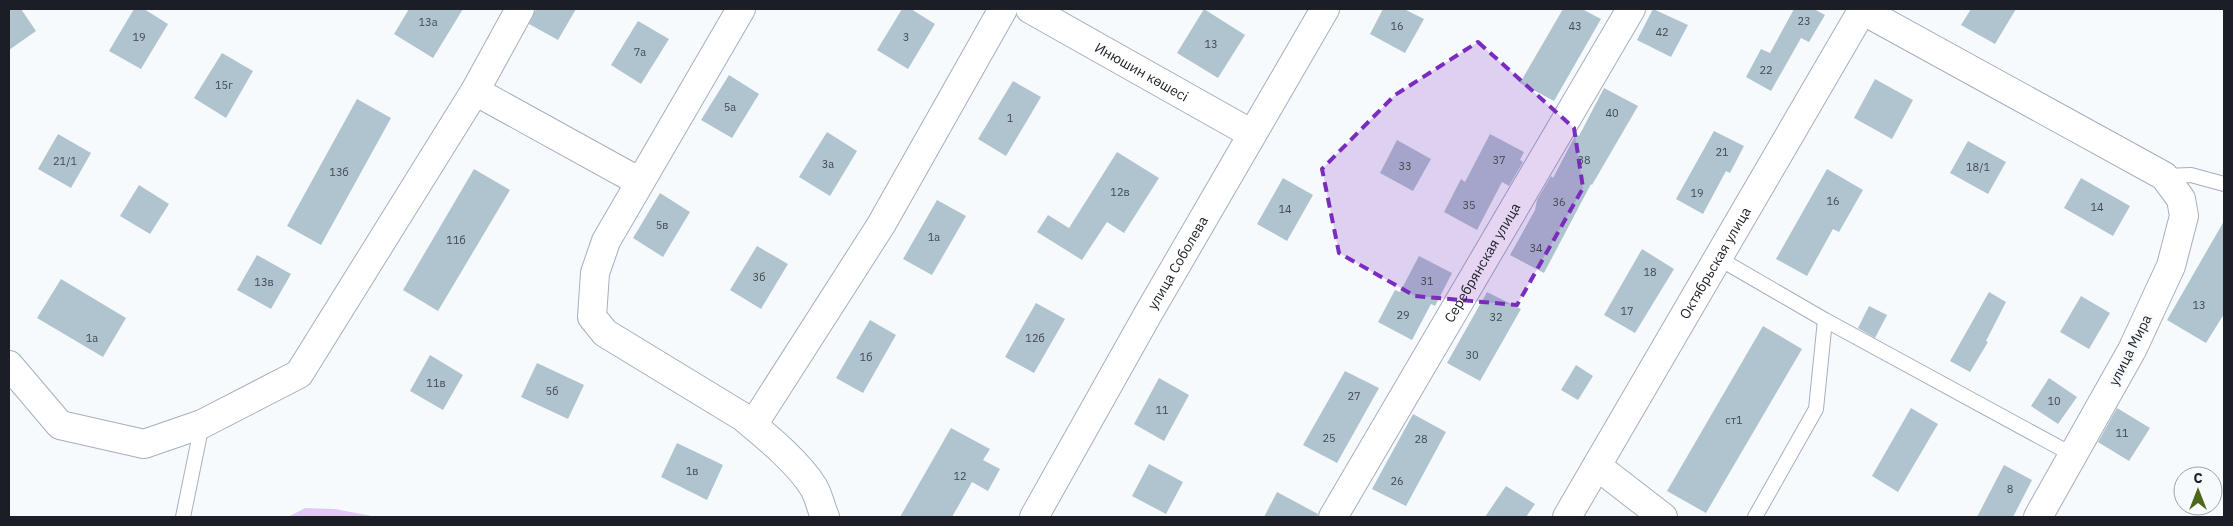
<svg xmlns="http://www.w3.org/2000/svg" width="2233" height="526" font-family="'IBM Plex Sans',sans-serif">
  <rect width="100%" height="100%" fill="#f7fafd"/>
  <polygon fill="#e3c8f6" points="305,508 335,509 377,517 288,517"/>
  <g fill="#b0c4cf">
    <polygon points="9,9 21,9 36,31 9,50"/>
    <polygon points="134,9 144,9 168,24 141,69 109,51"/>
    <polygon points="409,9 463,9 433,58 394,34"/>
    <polygon points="536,9 576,9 558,40 529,24"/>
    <polygon points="902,9 911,9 935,24 908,69 877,50"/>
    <polygon points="1204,9 1245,35 1218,78 1177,53"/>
    <polygon points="1383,9 1404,9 1424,19 1405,53 1370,34"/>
    <polygon points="1563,9 1582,9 1601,19 1554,101 1520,83"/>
    <polygon points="1653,9 1688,25 1671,57 1637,40"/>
    <polygon points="1794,9 1814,9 1825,15 1809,42 1801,38 1771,91 1746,77 1761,49 1770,53"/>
    <polygon points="1971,9 2016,9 1995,44 1961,25"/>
    <polygon points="638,21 669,39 641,84 611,65"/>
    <polygon points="222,53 253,71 226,118 194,98"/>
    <polygon points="729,75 759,94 732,138 701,120"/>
    <polygon points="1875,79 1913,100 1892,139 1854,118"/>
    <polygon points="1013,81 1041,97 1006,156 978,139"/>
    <polygon points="1604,88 1638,106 1592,185 1591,184 1544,273 1510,255 1535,210 1537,200 1551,176 1553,178 1576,134 1579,136"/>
    <polygon points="357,99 391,118 321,245 287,226"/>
    <polygon points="1714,131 1744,146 1730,173 1726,171 1703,214 1676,199"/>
    <polygon points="827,132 857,151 830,196 799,177"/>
    <polygon points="58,134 91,153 71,188 38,169"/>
    <polygon points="1490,134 1524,152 1520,160 1523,162 1509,186 1502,182 1477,230 1444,212 1461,179 1465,182"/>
    <polygon points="1397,140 1431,159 1413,191 1380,173"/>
    <polygon points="1968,141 2006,162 1988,194 1950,173"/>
    <polygon points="1117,152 1159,178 1124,233 1107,222 1082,260 1037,232 1048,215 1069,228"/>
    <polygon points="474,169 510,190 438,311 403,290"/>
    <polygon points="1827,169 1863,190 1839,232 1833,229 1807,276 1776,259"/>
    <polygon points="1283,178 1313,195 1287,241 1257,224"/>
    <polygon points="2081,178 2130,206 2113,236 2064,208"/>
    <polygon points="139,185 169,204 150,234 120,216"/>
    <polygon points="660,193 690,212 663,257 633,238"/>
    <polygon points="937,200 966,216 932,275 903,259"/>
    <polygon points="2224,221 2224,314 2206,343 2167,320"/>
    <polygon points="757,246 788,264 761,309 730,290"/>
    <polygon points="1642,249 1674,269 1635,333 1604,315"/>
    <polygon points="257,255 291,274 271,309 237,290"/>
    <polygon points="1419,256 1452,273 1435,306 1431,304 1412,340 1378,322 1395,290 1400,292"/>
    <polygon points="61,279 126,318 103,357 37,318"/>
    <polygon points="1487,292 1521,309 1480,381 1447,363"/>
    <polygon points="1989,292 2006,302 1986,341 1988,342 1970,372 1950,361"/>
    <polygon points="2081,296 2110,313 2089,349 2060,332"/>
    <polygon points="1036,303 1065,319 1034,373 1005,357"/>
    <polygon points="1869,306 1887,315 1875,338 1858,328"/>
    <polygon points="870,320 896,335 863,393 836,378"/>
    <polygon points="1763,326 1802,349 1706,513 1667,491"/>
    <polygon points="430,355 463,375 443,410 410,391"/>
    <polygon points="537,363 584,385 568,419 521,397"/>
    <polygon points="1576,365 1593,376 1578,400 1561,390"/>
    <polygon points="1345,371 1379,388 1337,463 1303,445"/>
    <polygon points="1159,378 1189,395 1164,441 1134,424"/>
    <polygon points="2049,378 2077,397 2058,424 2031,406"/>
    <polygon points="1911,408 1938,424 1898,492 1872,476"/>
    <polygon points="2117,408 2150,428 2129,461 2098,442"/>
    <polygon points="1413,414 1446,432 1406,506 1372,489"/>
    <polygon points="951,428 990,449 983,460 1000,469 988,491 972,482 952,517 900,517"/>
    <polygon points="677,443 723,465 707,500 661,477"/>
    <polygon points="1149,464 1183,482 1166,514 1132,496"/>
    <polygon points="2004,465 2032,480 2013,517 1977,517"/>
    <polygon points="1506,486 1535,504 1526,517 1485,517"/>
    <polygon points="1277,492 1318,514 1317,517 1264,517"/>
  </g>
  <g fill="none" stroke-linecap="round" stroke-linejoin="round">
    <defs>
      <g id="lane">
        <polyline points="2164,176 2191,175 2224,184"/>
        <polyline points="1718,258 1825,320 2073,455"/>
        <polyline points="183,517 202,424"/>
        <polyline points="1755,517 1816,409 1825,320"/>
      </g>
      <g id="street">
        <path d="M741,9L606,241L595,273L592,317L605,333L743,417C766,436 799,463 814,488C819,497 821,508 825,517"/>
        <path id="s1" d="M1030,9L1252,134"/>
        <polyline points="1862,10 2164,176 2181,199 2184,216 2171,266 2132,350 2038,517"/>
        <polyline points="475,91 640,182"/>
        <polyline points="9,365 60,425 144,444 202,424 299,374 475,91 520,9"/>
        <polyline points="753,425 881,225 1003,9"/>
        <polyline points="1597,466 1663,517"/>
        <path id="s2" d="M1034,517L1148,314L1325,9"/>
        <path id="s3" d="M1333,517L1631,9"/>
        <path id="s4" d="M1567,517L1863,9"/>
      </g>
    </defs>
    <use href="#lane" stroke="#a4afbf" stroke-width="16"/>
    <use href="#street" stroke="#a4afbf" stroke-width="30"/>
    <use href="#lane" stroke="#fff" stroke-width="14"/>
    <use href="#street" stroke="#fff" stroke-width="28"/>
  </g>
  <path fill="#7b2cbf" fill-opacity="0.2" stroke="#7b2cbf" stroke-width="4" stroke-dasharray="10 6" stroke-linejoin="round" d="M1478,42L1574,128L1583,188L1517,305L1415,296L1339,253L1322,169L1395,95Z"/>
  <g text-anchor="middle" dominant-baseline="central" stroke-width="5" stroke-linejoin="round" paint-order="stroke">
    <g font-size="11" fill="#404850">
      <text x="1804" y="21">23</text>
      <text x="428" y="22">13а</text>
      <text x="1397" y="26">16</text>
      <text x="1575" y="26">43</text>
      <text x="1662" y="32">42</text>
      <text x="139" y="37">19</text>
      <text x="906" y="37">3</text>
      <text x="1211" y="44">13</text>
      <text x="640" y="52">7а</text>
      <text x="1766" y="70">22</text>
      <text x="224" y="85">15г</text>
      <text x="730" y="107">5а</text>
      <text x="1612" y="113">40</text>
      <text x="1010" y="118">1</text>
      <text x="1722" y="152">21</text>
      <text x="1499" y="160">37</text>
      <text x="1584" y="160">38</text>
      <text x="65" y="161">21/1</text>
      <text x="828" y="164">3а</text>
      <text x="1405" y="166">33</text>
      <text x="1978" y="167">18/1</text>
      <text x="339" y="172">13б</text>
      <text x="1120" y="192">12в</text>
      <text x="1697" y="193">19</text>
      <text x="1833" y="201">16</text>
      <text x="1559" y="202">36</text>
      <text x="1469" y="205">35</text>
      <text x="2097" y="207">14</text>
      <text x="1285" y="209">14</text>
      <text x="662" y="225">5в</text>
      <text x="934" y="237">1а</text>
      <text x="456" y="240">11б</text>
      <text x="1536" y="248">34</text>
      <text x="1650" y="272">18</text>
      <text x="759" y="277">3б</text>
      <text x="1427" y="281">31</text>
      <text x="264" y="282">13в</text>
      <text x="2199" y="305">13</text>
      <text x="1627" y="311">17</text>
      <text x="1403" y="315">29</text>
      <text x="1496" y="317">32</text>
      <text x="92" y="338">1а</text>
      <text x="1035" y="338">12б</text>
      <text x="1472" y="355">30</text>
      <text x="866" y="357">1б</text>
      <text x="436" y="383">11в</text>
      <text x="552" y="391">5б</text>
      <text x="1354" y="396">27</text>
      <text x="2054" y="401">10</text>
      <text x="1162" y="410">11</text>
      <text x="1734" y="420">ст1</text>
      <text x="2122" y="433">11</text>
      <text x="1329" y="438">25</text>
      <text x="1421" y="439">28</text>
      <text x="692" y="471">1в</text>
      <text x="960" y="476">12</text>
      <text x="1397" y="481">26</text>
      <text x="2010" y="489">8</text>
    </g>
    <g font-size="14" fill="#1b1f25" stroke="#f7fafd">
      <text stroke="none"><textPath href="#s1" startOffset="128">Инюшин көшесі</textPath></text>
      <text stroke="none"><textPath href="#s2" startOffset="292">улица Соболева</textPath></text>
      <text stroke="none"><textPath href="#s3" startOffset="295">Серебрянская улица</textPath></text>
      <text stroke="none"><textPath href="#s4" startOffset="294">Октябрьская улица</textPath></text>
      <text transform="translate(2130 350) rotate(-63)">улица Мира</text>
    </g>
  </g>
  <rect width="2233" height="526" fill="none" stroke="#1b1f25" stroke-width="20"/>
  <g transform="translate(2198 491)"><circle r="24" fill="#f7fafd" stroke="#9fa2a7"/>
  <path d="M0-4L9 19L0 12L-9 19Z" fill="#4e681a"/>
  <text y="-8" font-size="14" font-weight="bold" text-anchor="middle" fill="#1b1f25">С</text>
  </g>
</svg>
